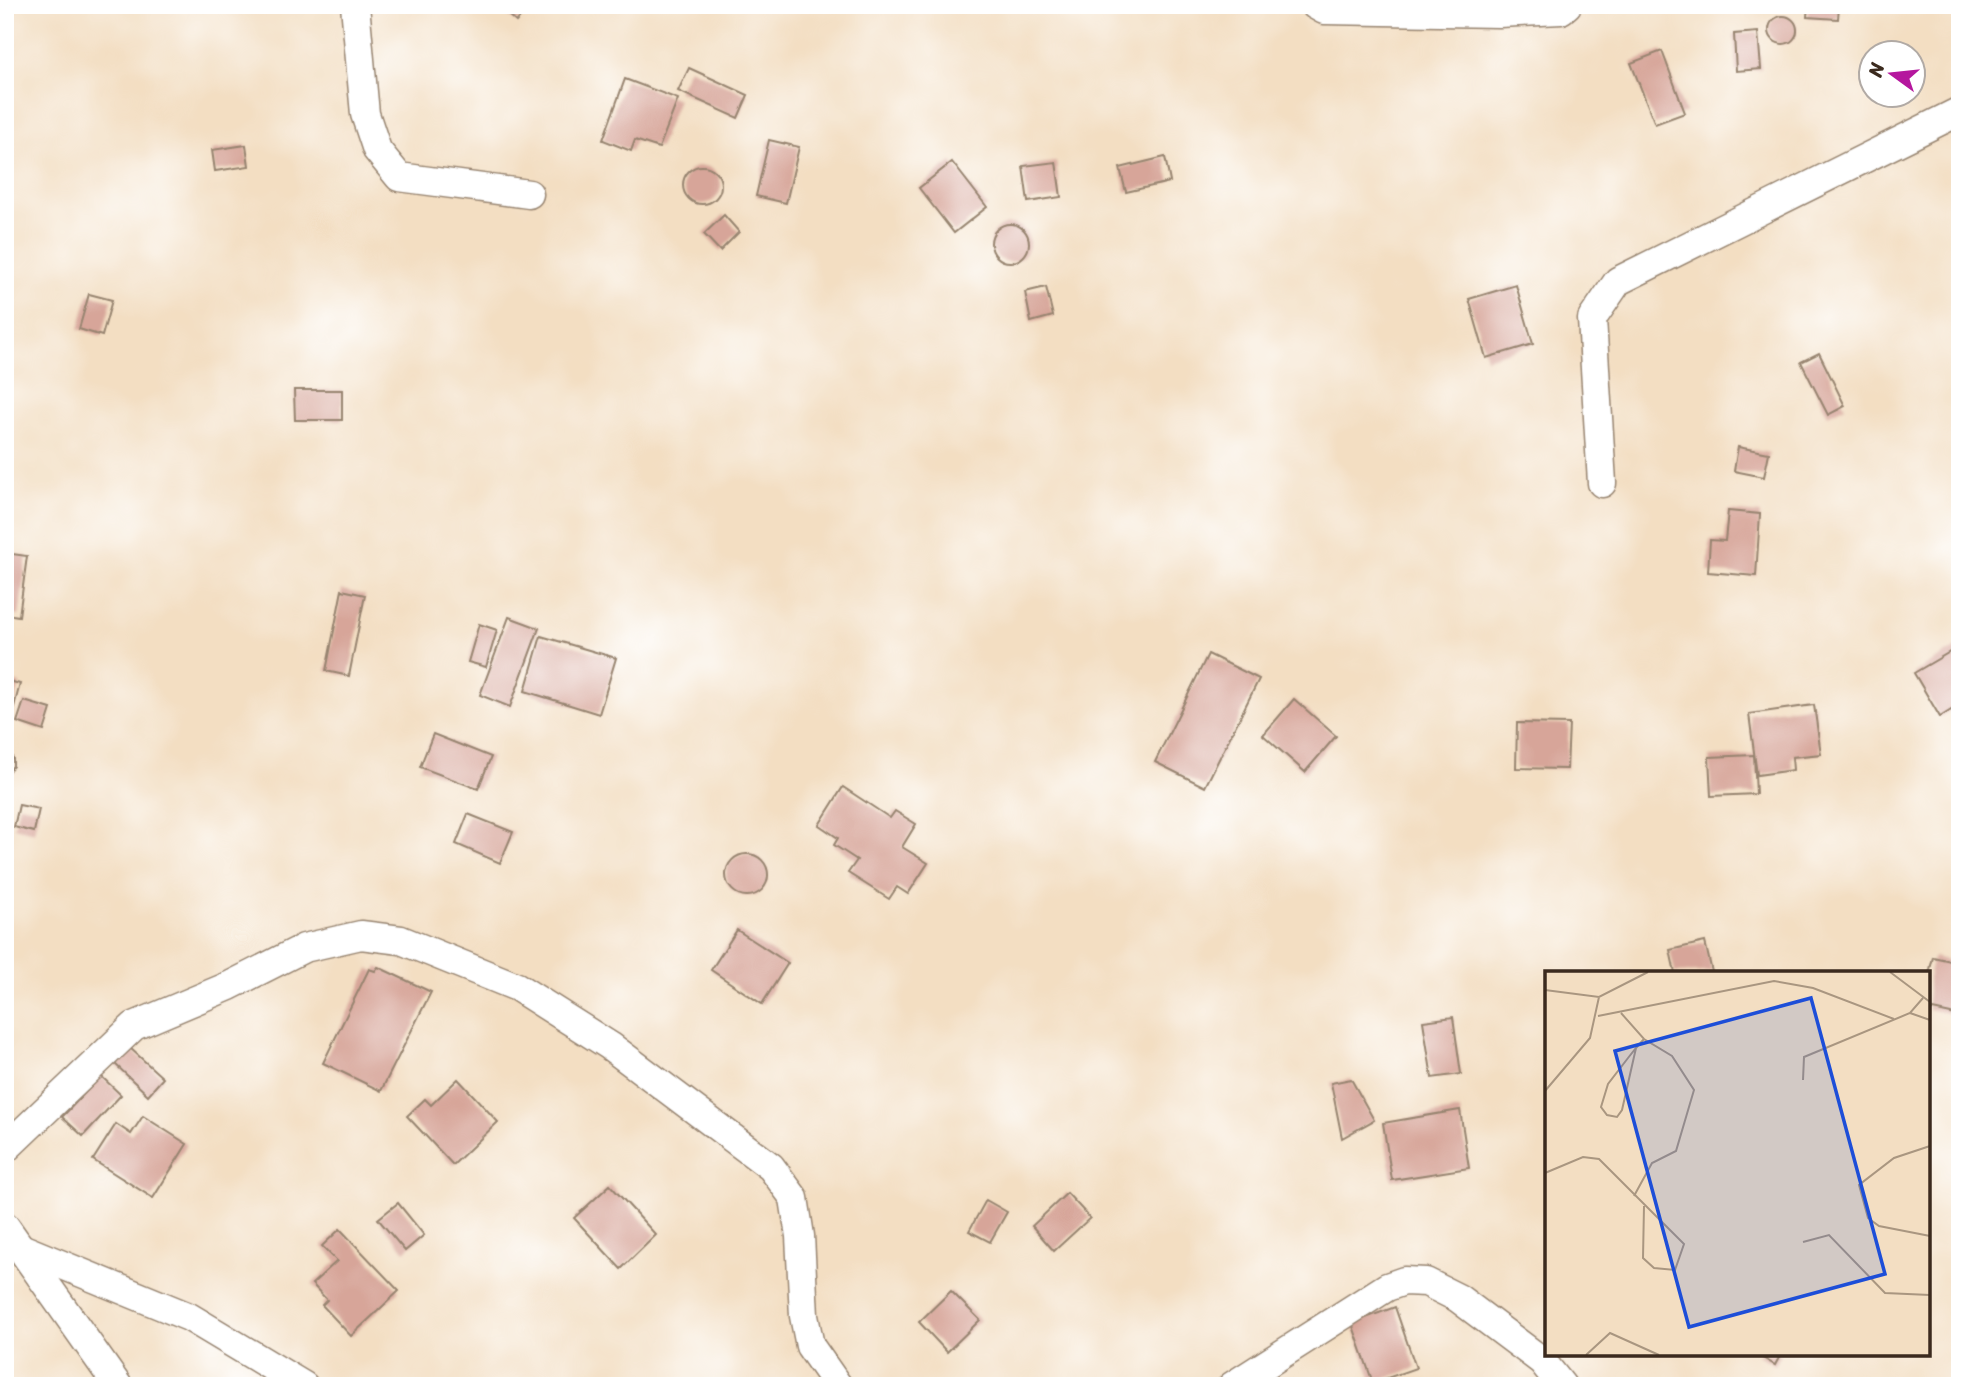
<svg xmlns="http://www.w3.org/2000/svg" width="1965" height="1391" font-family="Sriracha,sans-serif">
  <rect width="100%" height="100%" fill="#fff"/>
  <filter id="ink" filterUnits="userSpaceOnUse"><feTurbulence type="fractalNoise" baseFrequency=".0143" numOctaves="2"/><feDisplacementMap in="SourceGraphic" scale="14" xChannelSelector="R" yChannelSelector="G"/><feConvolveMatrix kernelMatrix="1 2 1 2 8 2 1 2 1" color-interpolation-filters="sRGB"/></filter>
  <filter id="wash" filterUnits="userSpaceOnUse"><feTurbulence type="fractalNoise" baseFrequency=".00686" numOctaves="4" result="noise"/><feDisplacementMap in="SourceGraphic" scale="28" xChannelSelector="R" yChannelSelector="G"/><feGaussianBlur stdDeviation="1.57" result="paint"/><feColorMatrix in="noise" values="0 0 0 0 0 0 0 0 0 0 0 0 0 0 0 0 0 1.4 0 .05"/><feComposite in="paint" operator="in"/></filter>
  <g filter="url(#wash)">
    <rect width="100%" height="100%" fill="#f3dec2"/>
    <g id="blocks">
      <g fill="#d7a599">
        <polygon points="497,5 532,5 516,22"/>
        <polygon points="1808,5 1839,5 1838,19 1807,17"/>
        <circle cx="1783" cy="30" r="14"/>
        <polygon points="1758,32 1761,69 1736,71 1734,34"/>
        <polygon points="1662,51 1685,113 1655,124 1631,63"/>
        <polygon points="689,68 748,95 738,118 678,91"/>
        <polygon points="625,79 678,99 659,148 635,140 631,151 603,140"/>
        <polygon points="769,140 799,147 786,203 756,196"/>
        <polygon points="246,145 249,166 215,171 212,150"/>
        <polygon points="1165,157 1170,182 1126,192 1120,168"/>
        <polygon points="952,162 987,207 954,233 919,188"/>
        <polygon points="1056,162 1061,197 1028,202 1023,166"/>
        <circle cx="702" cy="185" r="19"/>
        <polygon points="724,215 739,232 720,251 704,234"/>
        <circle cx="1010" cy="243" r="19"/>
        <polygon points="1516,285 1533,344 1486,358 1469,299"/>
        <polygon points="1046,287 1053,316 1031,322 1025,292"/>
        <polygon points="89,294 112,300 102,336 79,329"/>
        <polygon points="1819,353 1845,406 1828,415 1801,362"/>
        <polygon points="294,390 342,390 342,420 295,420"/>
        <polygon points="1738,447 1769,453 1764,477 1734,471"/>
        <polygon points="1728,511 1760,514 1756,576 1708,572 1710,540 1725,541"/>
        <polygon points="5,553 27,556 19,616 5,614"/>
        <polygon points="342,590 365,595 349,676 326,671"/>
        <polygon points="509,617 539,628 510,707 480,695"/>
        <polygon points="479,624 497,630 486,667 468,662"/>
        <polygon points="541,636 616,658 599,714 525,691"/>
        <polygon points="1960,646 1960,713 1956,707 1940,717 1914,673"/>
        <polygon points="1208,654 1259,679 1205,787 1155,762"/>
        <polygon points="5,680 20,684 11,718 5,716"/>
        <polygon points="1294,699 1336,736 1305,772 1263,735"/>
        <polygon points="24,701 51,709 44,731 17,722"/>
        <polygon points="1814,705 1821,754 1792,757 1793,770 1757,775 1749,714"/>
        <polygon points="1517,723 1569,724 1567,769 1516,768"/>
        <polygon points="433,734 491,757 478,789 420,767"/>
        <polygon points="5,749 13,758 13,766 5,775"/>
        <polygon points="1754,755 1756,794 1711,796 1709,757"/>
        <polygon points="843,787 890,818 895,811 916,824 902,847 928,863 908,894 897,887 889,899 848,873 857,860 834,845 838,838 819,825"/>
        <polygon points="19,805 39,809 34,832 14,827"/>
        <polygon points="468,814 513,832 500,863 456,844"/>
        <circle cx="747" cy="875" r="21"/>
        <polygon points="737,930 788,963 762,1004 711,970"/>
        <polygon points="1705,942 1712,972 1675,973 1670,950"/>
        <polygon points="1933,957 1960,963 1960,1016 1928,1009 1928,978"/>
        <polygon points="378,967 431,992 381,1091 323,1063 369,969 375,971"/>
        <polygon points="1453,1017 1461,1074 1432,1078 1423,1021"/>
        <polygon points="130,1048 163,1078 148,1095 115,1064"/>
        <polygon points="101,1076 121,1095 83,1136 62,1117"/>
        <polygon points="458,1079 498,1122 453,1165 407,1116 425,1099 431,1105"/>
        <polygon points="1351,1079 1374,1120 1342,1138 1331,1083"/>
        <polygon points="1460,1110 1469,1168 1392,1180 1383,1123"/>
        <polygon points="143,1116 187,1144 153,1198 93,1160 116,1124 131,1134"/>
        <polygon points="610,1185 656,1235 621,1269 574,1218"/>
        <polygon points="1067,1193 1090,1218 1054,1251 1032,1226"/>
        <polygon points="986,1200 1007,1212 990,1242 969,1231"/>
        <polygon points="398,1203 424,1235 405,1251 378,1219"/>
        <polygon points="340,1229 399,1291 351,1336 322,1305 327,1300 312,1284 337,1261 322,1246"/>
        <polygon points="951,1291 980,1320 947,1352 919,1322"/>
        <polygon points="1395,1307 1416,1368 1373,1383 1352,1323"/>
        <polygon points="1756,1354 1781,1354 1775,1365"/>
      </g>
    </g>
  </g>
  <g filter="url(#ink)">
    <use href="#blocks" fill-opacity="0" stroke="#978470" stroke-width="2"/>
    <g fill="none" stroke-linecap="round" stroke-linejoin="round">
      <defs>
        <g id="minor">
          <polyline points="355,5 365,114 377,150 399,177 529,194"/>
          <polyline points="1315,5 1324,10 1499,13 1561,10 1567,5"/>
          <polyline points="1602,483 1592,319 1618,281 1960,111"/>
          <polyline points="5,1149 134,1026 229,986 304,948 361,935 401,940 517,987 610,1046 771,1167 794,1198 800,1236 804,1316 810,1346 838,1386"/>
          <polyline points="5,1226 118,1386"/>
          <polyline points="21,1248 189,1317 304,1386"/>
          <polyline points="1232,1386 1387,1287 1404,1281 1426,1282 1458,1298 1542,1361 1562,1386"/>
        </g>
      </defs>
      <use href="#minor" stroke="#978470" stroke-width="31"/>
      <use href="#minor" stroke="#fff" stroke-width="28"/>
    </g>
  </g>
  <g transform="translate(1545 971)">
    <rect width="385" height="385" fill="#f3dec2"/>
    <path fill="none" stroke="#a99680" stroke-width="2" d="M345,1L385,31M0,19L54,26L103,1M76,42L99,68L127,85L149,119L131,180L107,192L89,225M365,42L385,49M53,45L229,10L268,17L349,48M91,77L77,139L72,146L62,144L56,136L63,113L83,87L91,77L99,68M258,109L259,86L365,42L378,27M0,120L45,67L54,26M385,175L349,187L314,214L323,247L334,255L385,265M0,202L38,186L54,188L139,273L130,299L109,297L98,287L99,235M258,271L284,264L340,322L385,324M41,384L65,362L114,384"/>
    <path fill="#1d4ed8" fill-opacity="0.15" stroke="#1d4ed8" stroke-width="3.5" d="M266,27L340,303L144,356L70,80Z"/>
    <rect width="385" height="385" fill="none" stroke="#3b2a1e" stroke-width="3.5"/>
  </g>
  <rect width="1965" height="1391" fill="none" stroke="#fff" stroke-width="28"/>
  <g transform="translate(1892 74) rotate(285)"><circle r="33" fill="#ffffff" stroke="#b1aaa5" stroke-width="2"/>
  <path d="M0-5L12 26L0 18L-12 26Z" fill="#b5179e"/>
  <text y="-10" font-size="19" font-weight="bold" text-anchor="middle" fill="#3b2a1e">N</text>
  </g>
</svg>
